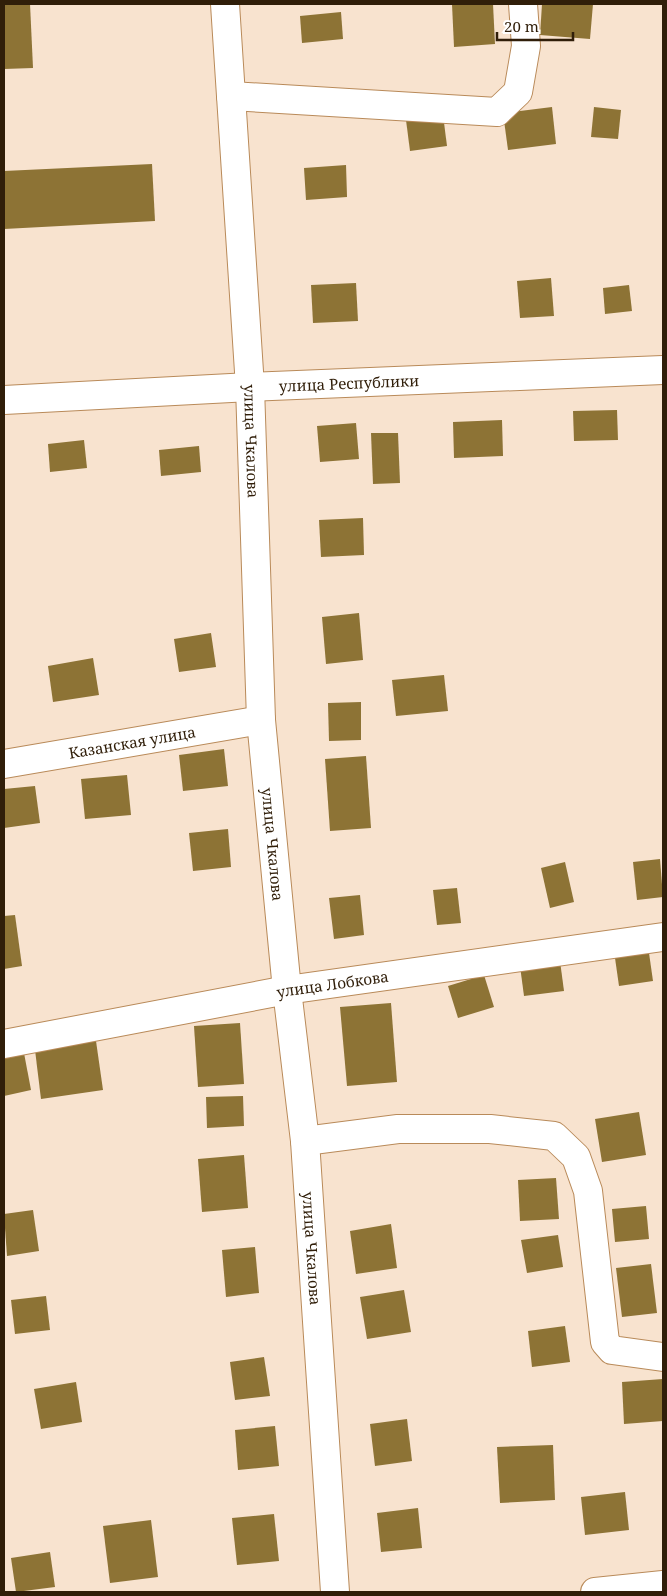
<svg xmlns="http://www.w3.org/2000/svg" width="667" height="1596" font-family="'Noto Serif',serif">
  <rect width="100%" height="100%" fill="#f8e3cf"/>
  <g fill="#8d7335">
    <polygon points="30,4 33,68 4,69 4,5"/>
    <polygon points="452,4 493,4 495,44 454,47"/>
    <polygon points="542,4 593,4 590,39 540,35"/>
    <polygon points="341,12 343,39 302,43 300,16"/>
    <polygon points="552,107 556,144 508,150 503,113"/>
    <polygon points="594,107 621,110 618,139 591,137"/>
    <polygon points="443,115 447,146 410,151 406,120"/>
    <polygon points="152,164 155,221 4,229 4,171"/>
    <polygon points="346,165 347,197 306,200 304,168"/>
    <polygon points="551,278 554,316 520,318 517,281"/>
    <polygon points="356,283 358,321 313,323 311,285"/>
    <polygon points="629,285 632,311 605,314 603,288"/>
    <polygon points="617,410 618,440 574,441 573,411"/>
    <polygon points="502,420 503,456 454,458 453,422"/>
    <polygon points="356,423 359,459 320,462 317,426"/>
    <polygon points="371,433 398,433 400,483 373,484"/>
    <polygon points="84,440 87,468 50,472 48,444"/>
    <polygon points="199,446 201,472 161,476 159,450"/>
    <polygon points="363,518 364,555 321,557 319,520"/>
    <polygon points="359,613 363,660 326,664 322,617"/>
    <polygon points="211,633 216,667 179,672 174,639"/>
    <polygon points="93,658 99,695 53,702 48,666"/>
    <polygon points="444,675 448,711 396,716 392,680"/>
    <polygon points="361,702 361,740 329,741 328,703"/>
    <polygon points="224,749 228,786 183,791 179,755"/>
    <polygon points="366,756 371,828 330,831 325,759"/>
    <polygon points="127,775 131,815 85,819 81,779"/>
    <polygon points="35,786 40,823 4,828 4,789"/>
    <polygon points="228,829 231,867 193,871 189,833"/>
    <polygon points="660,859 663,897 637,900 633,862"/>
    <polygon points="565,862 574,902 550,908 541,868"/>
    <polygon points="457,888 461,923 437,925 433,890"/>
    <polygon points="360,895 364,935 334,939 329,898"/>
    <polygon points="15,915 22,966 4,969 4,916"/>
    <polygon points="649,953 653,981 619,986 615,958"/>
    <polygon points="560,961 564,991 524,996 520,966"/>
    <polygon points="484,975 494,1007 458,1018 448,986"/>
    <polygon points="391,1003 397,1082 347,1086 340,1007"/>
    <polygon points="240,1023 244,1084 198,1087 194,1026"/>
    <polygon points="96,1041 103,1090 41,1099 35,1050"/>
    <polygon points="24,1053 31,1090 4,1096 4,1058"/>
    <polygon points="243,1096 244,1126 207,1128 206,1097"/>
    <polygon points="639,1112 646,1155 602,1162 595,1119"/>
    <polygon points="244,1155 248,1208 202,1212 198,1159"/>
    <polygon points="556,1178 559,1219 520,1221 518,1180"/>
    <polygon points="646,1206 649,1239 615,1242 612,1209"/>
    <polygon points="33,1210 39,1251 7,1256 4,1214"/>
    <polygon points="391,1224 397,1268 356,1274 350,1231"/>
    <polygon points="558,1235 563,1267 527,1273 521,1240"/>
    <polygon points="255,1247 259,1293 226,1297 222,1250"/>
    <polygon points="651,1264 657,1313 622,1317 616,1268"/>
    <polygon points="404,1290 411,1332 367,1339 360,1297"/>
    <polygon points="46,1296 50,1330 15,1334 11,1300"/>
    <polygon points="565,1326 570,1362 532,1367 528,1331"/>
    <polygon points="264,1357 270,1396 235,1400 230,1362"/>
    <polygon points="663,1379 663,1421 624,1424 622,1382"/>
    <polygon points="76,1382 82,1422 41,1429 34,1389"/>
    <polygon points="407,1419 412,1461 375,1466 370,1424"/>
    <polygon points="275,1426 279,1466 238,1470 235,1430"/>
    <polygon points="553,1445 555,1500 500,1503 497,1447"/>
    <polygon points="625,1492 629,1530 585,1535 581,1497"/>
    <polygon points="418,1508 422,1548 381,1552 377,1513"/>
    <polygon points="274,1514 279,1561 237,1565 232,1518"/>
    <polygon points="151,1520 158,1577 110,1583 103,1526"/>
    <polygon points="50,1552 55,1587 16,1592 11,1558"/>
  </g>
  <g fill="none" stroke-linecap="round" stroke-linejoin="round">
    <defs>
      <g id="minor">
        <polyline points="231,96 497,112 518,92 526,46 523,4"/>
        <polyline points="4,400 250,387"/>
        <path id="s1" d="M4,764L261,720"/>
        <path id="s2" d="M4,1044L287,990L663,937"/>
        <polyline points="305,1141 398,1129 490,1129 554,1136 576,1157 588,1191 605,1342 612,1350 663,1357"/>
      </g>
      <g id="major">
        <path id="s3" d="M225,4L250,387L261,720L287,990L305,1141L335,1592"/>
        <path id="s4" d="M250,387L663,370"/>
        <polyline points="595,1592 663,1585"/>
      </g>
    </defs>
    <use href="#minor" stroke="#b98a59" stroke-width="30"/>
    <use href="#major" stroke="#b98a59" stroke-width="30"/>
    <use href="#minor" stroke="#fff" stroke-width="28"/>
    <use href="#major" stroke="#fff" stroke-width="28"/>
  </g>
  <g text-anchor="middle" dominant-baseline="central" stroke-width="4.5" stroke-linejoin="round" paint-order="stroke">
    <g font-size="15" fill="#301e09" stroke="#fff">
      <text stroke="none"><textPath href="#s4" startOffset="99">улица Республики</textPath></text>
      <text stroke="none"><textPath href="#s3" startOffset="438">улица Чкалова</textPath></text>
      <text stroke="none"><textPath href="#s1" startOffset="130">Казанская улица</textPath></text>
      <text stroke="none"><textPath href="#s3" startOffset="842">улица Чкалова</textPath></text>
      <text stroke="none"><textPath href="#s2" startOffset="334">улица Лобкова</textPath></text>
      <text stroke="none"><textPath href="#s3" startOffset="1248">улица Чкалова</textPath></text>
    </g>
  </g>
  <rect width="667" height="1596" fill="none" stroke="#301e09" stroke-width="10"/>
  <path d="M497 32v8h76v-8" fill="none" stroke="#301e09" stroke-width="2.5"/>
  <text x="504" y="32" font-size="15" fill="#301e09" stroke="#ffffff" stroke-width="4" paint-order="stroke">20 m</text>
</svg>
